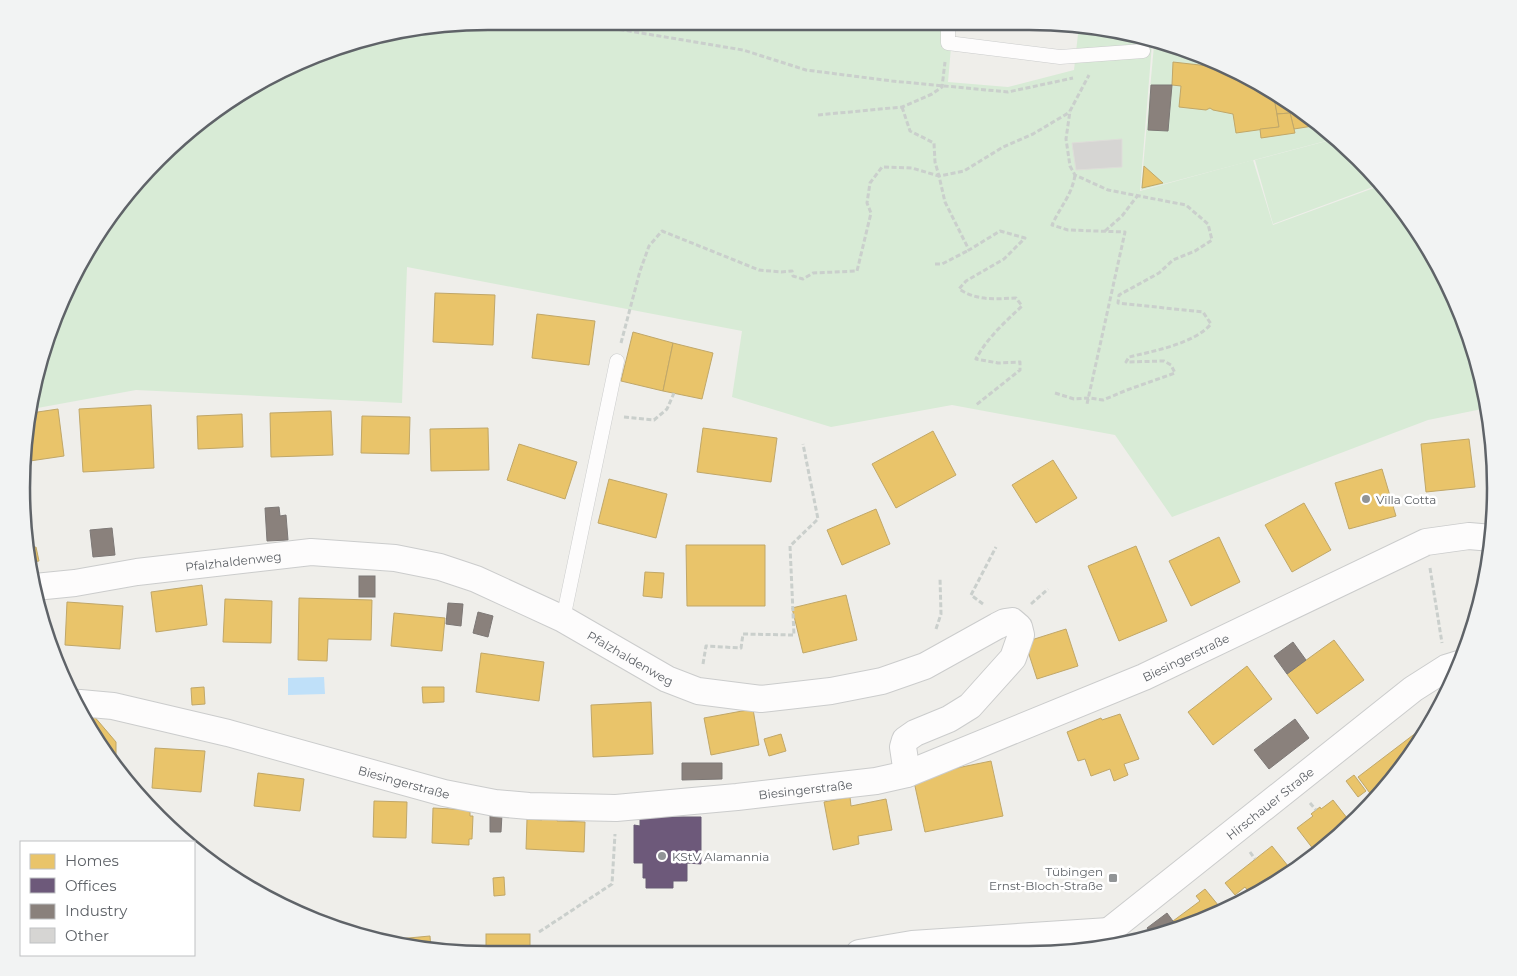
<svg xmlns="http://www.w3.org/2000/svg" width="1517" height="976" font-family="Montserrat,sans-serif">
  <rect width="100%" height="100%" fill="#efeeea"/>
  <g fill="#d8ebd6">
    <polygon points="488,21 953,24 948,82 1008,87 1074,70 1079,25 1090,25 1152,44 1140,191 1253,160 1273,225 1382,185 1399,204 1447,281 1480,367 1487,408 1428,420 1172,517 1115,435 952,405 831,427 732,397 742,331 407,267 402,403 136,390 32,409 46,338 118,204 228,100 338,46"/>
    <polygon points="1154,45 1235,69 1337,138 1141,190"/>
    <polygon points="1338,138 1381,184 1273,224 1255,160"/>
  </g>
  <polygon fill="#bfe0f9" points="324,677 325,694 288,695 288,678"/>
  <g fill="#e9c46a" stroke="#c0a769">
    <polygon points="1173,62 1235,69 1274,95 1279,127 1236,133 1233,114 1213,110 1210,108 1206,110 1179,107 1181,86 1172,85"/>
    <polygon points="1274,98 1277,98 1319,125 1294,129 1290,113 1277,114"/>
    <polygon points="1290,113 1295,133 1261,138 1260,129 1279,127 1277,114"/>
    <polygon points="1144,166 1163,183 1142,188"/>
    <polygon points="435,293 495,295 493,345 433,342"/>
    <polygon points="537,314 595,321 589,365 532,358"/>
    <polygon points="633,332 673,343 663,391 621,381"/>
    <polygon points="673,343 713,353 702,399 663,391"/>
    <polygon points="151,405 154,468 83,472 79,409"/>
    <polygon points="58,409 64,456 23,462 31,413"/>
    <polygon points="331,411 333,455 271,457 270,413"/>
    <polygon points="242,414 243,447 198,449 197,416"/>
    <polygon points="362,416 410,417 409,454 361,453"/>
    <polygon points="488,428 489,470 431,471 430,429"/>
    <polygon points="703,428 777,438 771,482 697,472"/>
    <polygon points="933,431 956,475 896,508 872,464"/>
    <polygon points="1469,439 1475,487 1426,492 1421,444"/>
    <polygon points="519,444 577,462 565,499 507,480"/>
    <polygon points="1053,460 1077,498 1036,523 1012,485"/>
    <polygon points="1382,469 1396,516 1349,529 1335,483"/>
    <polygon points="609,479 667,494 656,538 598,523"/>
    <polygon points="1304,503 1331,550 1292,572 1265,525"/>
    <polygon points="876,509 890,544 842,565 827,530"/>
    <polygon points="1219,537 1240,582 1191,606 1169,561"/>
    <polygon points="686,545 765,545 765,606 687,606"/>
    <polygon points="1136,546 1167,621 1119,641 1088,566"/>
    <polygon points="36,547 39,561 33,562 31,548"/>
    <polygon points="645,572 664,573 662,598 643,596"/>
    <polygon points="202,585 207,625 156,632 151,592"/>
    <polygon points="846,595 857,640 803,653 792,608"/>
    <polygon points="299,598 372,600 371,640 328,639 327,661 298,660"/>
    <polygon points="225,599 272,601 271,643 223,642"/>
    <polygon points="67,602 123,606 120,649 65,645"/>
    <polygon points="394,613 445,618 442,651 391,646"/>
    <polygon points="1066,629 1078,666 1037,679 1025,642"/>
    <polygon points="1334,640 1364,680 1317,714 1287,674"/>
    <polygon points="481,653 544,662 539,701 476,692"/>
    <polygon points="1247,666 1272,699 1213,745 1188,712"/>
    <polygon points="204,687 205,704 192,705 191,688"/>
    <polygon points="422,687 444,687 444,702 423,703"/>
    <polygon points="651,702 653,754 593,757 591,705"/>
    <polygon points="753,709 759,745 711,755 704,718"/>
    <polygon points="85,714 93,715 116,742 116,757 112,761 100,747"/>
    <polygon points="1120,714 1139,759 1124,764 1128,775 1114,781 1110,769 1091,776 1085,759 1078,761 1067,732 1101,718 1102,720"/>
    <polygon points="1425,726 1427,730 1375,800 1358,777"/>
    <polygon points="781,734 786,751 769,756 764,739"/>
    <polygon points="155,748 205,751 201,792 152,788"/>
    <polygon points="991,761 1003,816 925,832 913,777"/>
    <polygon points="258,773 304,779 300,811 254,806"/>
    <polygon points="1354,775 1366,791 1358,797 1346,781"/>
    <polygon points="850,797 851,806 886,799 892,830 858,836 859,844 833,850 824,802"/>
    <polygon points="1333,800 1351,823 1317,854 1297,828 1313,816 1311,814 1316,810 1320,807 1321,809"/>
    <polygon points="374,801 407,802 406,838 373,837"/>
    <polygon points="433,808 470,810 470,816 473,816 472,839 469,839 469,845 432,843"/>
    <polygon points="542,814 557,814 557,821 585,822 584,852 526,849 527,819 542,820"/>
    <polygon points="1272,846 1292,871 1252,896 1245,887 1235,895 1225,883"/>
    <polygon points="504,877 505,895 494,896 493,878"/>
    <polygon points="1205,889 1223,911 1178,928 1173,921 1200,901 1196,896"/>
    <rect x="486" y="934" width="44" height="17"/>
    <polygon points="430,936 431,951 387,940"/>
  </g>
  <polygon fill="#6d597a" stroke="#695c75" points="640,817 701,817 701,864 687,863 687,881 673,881 673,888 646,888 646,878 643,878 643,863 634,863 634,825 640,826"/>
  <g fill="#8a817c" stroke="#7d7876">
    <polygon points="1151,85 1172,85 1168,131 1148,130"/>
    <polygon points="279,507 280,516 286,515 288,540 267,541 265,508"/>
    <polygon points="112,528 115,555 93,557 90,530"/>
    <rect x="359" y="576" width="16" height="21"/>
    <polygon points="448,603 463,604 461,626 446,624"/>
    <polygon points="478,612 493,616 488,637 473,633"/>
    <polygon points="1293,642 1306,660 1287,674 1274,656"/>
    <polygon points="1432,715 1434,720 1428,728 1423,721"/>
    <polygon points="1295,719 1309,738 1269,769 1254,750"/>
    <polygon points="682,763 722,763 722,779 682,780"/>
    <polygon points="490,814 502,814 501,832 490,832"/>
    <polygon points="1167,913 1178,928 1154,937 1147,928"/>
  </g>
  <polygon fill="#d6d5d3" stroke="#deddd9" points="1122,139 1122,167 1076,170 1072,143"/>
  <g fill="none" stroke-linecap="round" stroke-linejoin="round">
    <defs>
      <g id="service">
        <polyline points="948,24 948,43 1060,57 1143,51"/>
        <polyline points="563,619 617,361"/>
      </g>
      <g id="minor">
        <path id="s1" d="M35,587L75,583L137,572L311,552L395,558L440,567L476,579L563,619L667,679L698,691L761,699L831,691L882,681L925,666L997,626L1005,622L1012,621L1019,627L1021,635L1013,658L970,706L949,719L915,733L905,740L903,747L907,774"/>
        <path id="s2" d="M80,703L113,706L228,733L444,793L495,803L529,806L616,808L737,797L876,781L907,774L1144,677L1426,542L1469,536L1492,538"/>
        <path id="s3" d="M1085,950L1413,689L1446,668L1459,664"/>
        <polyline points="859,953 912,944 1109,931"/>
      </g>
    </defs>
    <use href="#service" stroke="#cbcccc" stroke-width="15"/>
    <use href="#minor" stroke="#cbcccc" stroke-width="28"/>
    <g stroke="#cacfcc" stroke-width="3" stroke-dasharray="5 2.5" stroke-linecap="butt">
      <polyline points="575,22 743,50 806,70 892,81 1008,92 1073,78"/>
      <polyline points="902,107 910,131 934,143 935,162 939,176 964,171 1003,147 1033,134 1070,112"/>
      <polyline points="818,115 902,107 932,94 942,87 945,62"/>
      <path d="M1075,175C1072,195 1060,207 1052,225L1068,230L1125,232L1087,404"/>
      <polyline points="1105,231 1122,216 1138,195"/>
      <polyline points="935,264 942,264 969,250"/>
      <path d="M621,343L640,271L649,246L662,231L759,270L781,272L792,271L793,276L803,279L813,273L857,271L871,213L867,203L870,183L882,167L912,168L939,176L945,202L969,250L1000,231L1025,238L1004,259L966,281L959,289C977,301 995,299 1016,298L1022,306C1005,322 987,338 976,359L998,363L1020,362V370L976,405"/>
      <path d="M1055,393L1074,399L1089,398L1103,400L1127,390L1175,373L1171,365L1164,361L1126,362L1129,357C1153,351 1194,344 1211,324L1203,312L1118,303L1119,295L1159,273L1173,260L1195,251L1212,240L1208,224L1186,205L1108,190L1075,175L1070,166L1066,139L1070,111L1089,75"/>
      <polyline points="624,417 654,420 667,409 674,393"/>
      <polyline points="1430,568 1442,643"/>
      <polyline points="983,604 971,595 996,547"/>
      <polyline points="1031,604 1048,589"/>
      <polyline points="936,629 941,614 940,578"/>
      <polyline points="703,664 706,646 741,648 743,634 794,635 790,546 818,519 803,444"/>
      <polyline points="1310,803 1316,810"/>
      <polyline points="1250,852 1255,859"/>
      <polyline points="539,932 612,884 615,834"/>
    </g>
    <use href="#service" stroke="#fdfcfc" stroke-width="14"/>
    <use href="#minor" stroke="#fdfcfc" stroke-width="26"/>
  </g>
  <g fill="#919496" stroke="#fff" stroke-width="2">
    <circle cx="1366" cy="499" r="5"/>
    <circle cx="662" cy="856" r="5"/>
    <rect x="1108" y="873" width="10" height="10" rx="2.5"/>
  </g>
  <g text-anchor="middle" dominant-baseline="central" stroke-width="5" stroke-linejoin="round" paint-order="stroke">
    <g font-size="12" fill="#5f6368" stroke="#fff" text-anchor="start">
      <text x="1376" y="499">Villa Cotta</text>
      <text x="672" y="856">KStV Alamannia</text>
      <text x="1103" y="871" text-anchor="end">Tübingen<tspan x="1103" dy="14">Ernst-Bloch-Straße</tspan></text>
    </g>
    <g font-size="12" fill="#5f6368" stroke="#fff">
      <text stroke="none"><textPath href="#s1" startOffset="200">Pfalzhaldenweg</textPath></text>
      <text stroke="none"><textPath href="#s1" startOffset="620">Pfalzhaldenweg</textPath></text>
      <text stroke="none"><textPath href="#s2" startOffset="1144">Biesingerstraße</textPath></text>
      <text stroke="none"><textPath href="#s2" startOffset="334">Biesingerstraße</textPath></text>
      <text stroke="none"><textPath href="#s2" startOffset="739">Biesingerstraße</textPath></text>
      <text stroke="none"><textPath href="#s3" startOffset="236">Hirschauer Straße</textPath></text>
    </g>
  </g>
  <path d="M0 0H1517V976H0ZM488 30H1029A458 458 0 0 1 1487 488V488A458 458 0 0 1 1029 946H488A458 458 0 0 1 30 488V488A458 458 0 0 1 488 30Z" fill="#f2f3f3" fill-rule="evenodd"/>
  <path fill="none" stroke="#5f6368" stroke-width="2.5" d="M488 30H1029A458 458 0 0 1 1487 488V488A458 458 0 0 1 1029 946H488A458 458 0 0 1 30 488V488A458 458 0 0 1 488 30Z"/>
  <rect x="20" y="841" width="175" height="115" fill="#ffffff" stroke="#bfc1c3"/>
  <rect x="30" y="854" width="25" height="15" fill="#e9c46a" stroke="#bfc1c3"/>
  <text x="65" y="866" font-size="15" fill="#5f6368">Homes</text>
  <rect x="30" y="878" width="25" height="15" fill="#6d597a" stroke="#bfc1c3"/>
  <text x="65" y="891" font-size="15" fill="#5f6368">Offices</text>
  <rect x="30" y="904" width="25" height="15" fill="#8a817c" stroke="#bfc1c3"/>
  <text x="65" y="916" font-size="15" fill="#5f6368">Industry</text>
  <rect x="30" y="928" width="25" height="15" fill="#d6d5d3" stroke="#bfc1c3"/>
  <text x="65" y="941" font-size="15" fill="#5f6368">Other</text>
</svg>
